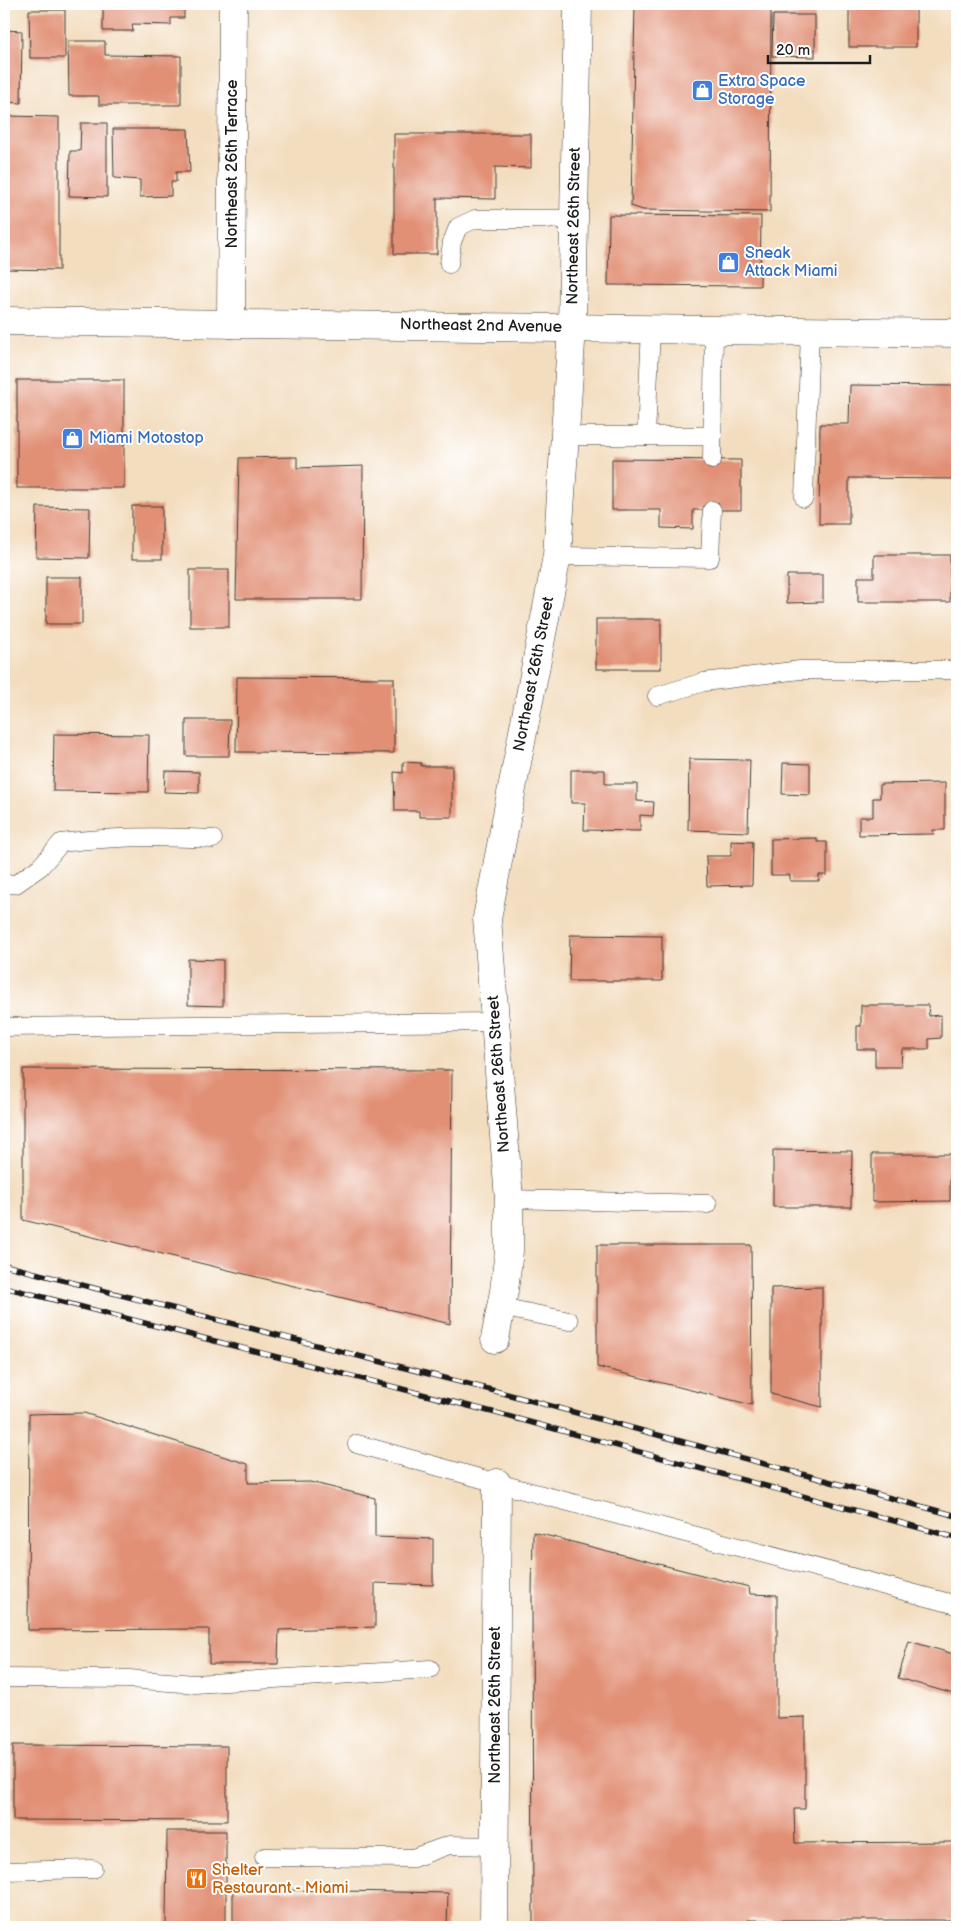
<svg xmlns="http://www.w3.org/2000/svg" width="961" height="1931" font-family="'Balsamiq Sans',sans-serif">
  <rect width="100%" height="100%" fill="#fff"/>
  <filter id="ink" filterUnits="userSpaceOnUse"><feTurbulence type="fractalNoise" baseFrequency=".02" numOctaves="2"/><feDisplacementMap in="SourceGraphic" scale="10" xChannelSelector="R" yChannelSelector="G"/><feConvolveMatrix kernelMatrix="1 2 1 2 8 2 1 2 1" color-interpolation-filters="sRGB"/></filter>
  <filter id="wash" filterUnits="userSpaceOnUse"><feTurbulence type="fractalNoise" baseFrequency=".0096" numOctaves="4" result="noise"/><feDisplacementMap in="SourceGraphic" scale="20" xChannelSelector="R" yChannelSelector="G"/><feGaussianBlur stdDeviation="1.12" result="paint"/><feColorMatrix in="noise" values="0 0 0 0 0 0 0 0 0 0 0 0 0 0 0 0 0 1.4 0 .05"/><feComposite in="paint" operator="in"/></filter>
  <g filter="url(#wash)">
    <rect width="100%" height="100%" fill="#f3ddbf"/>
    <g id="blocks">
      <g fill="#e18f75">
        <polygon points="103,4 184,4 184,18 171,18 171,25 132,24 133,31 103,31"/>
        <polygon points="635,4 771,4 770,212 643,210 631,206"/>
        <rect x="849" y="4" width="67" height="43"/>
        <polygon points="29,10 65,10 65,58 30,58"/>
        <polygon points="773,15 815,15 815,57 772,56"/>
        <polygon points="4,30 22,31 21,103 4,102"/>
        <polygon points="68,41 105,41 105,55 181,56 181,105 99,105 99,96 69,96"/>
        <polygon points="4,116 59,117 59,270 4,269"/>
        <polygon points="81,123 107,123 107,197 69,196 70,151 80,151"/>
        <polygon points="113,129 188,129 190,172 176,172 176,182 171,182 171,196 140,197 140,180 114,178"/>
        <polygon points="394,134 531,134 531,168 495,167 495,199 437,198 437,254 394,254"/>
        <polygon points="609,215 761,216 760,286 608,285"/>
        <rect x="17" y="380" width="107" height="108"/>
        <polygon points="850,385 957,386 957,479 849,478 849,524 819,524 820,424 849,424"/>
        <polygon points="297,457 297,468 363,466 362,599 236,599 239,458"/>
        <polygon points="612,459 741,460 741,510 693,510 693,529 661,528 661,510 612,510"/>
        <rect x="132" y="506" width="30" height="53"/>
        <polygon points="37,507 90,508 89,558 36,557"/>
        <polygon points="874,555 950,555 950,602 858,602 858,577 874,577"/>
        <rect x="190" y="570" width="39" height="57"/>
        <polygon points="787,575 823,575 823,602 787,603"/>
        <rect x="46" y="577" width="36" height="47"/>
        <rect x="596" y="619" width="65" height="50"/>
        <polygon points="237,677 394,678 394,753 236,752"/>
        <polygon points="186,720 230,720 229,756 186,756"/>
        <polygon points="54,734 149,735 148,792 53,791"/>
        <polygon points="689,759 750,760 748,832 688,830"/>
        <polygon points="403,762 421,763 421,766 452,766 452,817 419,817 419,811 395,811 394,772 403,773"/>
        <polygon points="783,763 810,764 810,795 782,794"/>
        <polygon points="571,770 605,770 605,784 637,784 637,801 654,802 653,816 640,815 640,831 584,830 585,803 571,803"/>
        <polygon points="165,771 199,772 199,793 164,792"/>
        <polygon points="945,783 945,830 933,830 934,834 859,835 859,817 873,817 873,798 880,798 880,784"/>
        <polygon points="817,838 817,842 827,842 827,875 819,875 819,881 790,881 790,875 771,875 771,839"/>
        <polygon points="731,841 753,842 752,885 707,886 706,856 731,856"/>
        <polygon points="570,935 662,936 662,981 569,981"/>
        <polygon points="188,959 223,960 223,1006 188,1005"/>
        <polygon points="861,1005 928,1005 929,1016 941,1015 941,1038 929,1039 929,1049 902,1049 901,1067 875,1067 875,1049 857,1049 857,1026 861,1026"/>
        <polygon points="23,1069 452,1070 450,1324 23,1220"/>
        <polygon points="773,1150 852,1151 851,1207 773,1207"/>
        <polygon points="872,1154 950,1154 950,1201 872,1202"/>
        <polygon points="597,1245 751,1245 752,1405 597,1367"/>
        <polygon points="822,1287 822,1407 771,1394 771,1288"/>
        <polygon points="84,1413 248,1464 248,1483 310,1482 375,1498 375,1537 433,1539 433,1585 375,1583 375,1627 279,1630 278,1664 209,1664 209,1629 28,1630 29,1414"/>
        <polygon points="533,1532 749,1587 750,1594 777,1595 777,1718 805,1717 805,1809 794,1809 795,1843 957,1842 957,1920 748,1920 748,1927 533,1927 532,1596"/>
        <polygon points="909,1641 957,1655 957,1695 898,1678"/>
        <polygon points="13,1745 227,1746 227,1821 13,1820"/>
        <polygon points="167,1831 226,1831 226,1927 166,1927"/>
        <polygon points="233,1889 448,1893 447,1927 233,1927"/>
      </g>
    </g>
  </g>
  <g filter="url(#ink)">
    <use href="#blocks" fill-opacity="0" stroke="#3c3934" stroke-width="1"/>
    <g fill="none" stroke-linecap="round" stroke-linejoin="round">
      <defs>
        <g id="service">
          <polyline points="449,264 452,242 458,227 475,219 574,219"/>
          <polyline points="566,436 713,436"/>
          <polyline points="646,436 651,328"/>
          <polyline points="712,460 714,329"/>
          <polyline points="804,498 810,331"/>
          <polyline points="557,556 710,558 712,510"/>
          <polyline points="657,696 704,682 800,670 957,670"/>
          <path d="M4,884H16L40,867L61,843C112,836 163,836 213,839"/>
          <polyline points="4,1027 495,1022"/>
          <polyline points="509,1199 708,1204"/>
          <polyline points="501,1307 569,1321"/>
          <polyline points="357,1444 497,1483 957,1605"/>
          <polyline points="4,1678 129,1679 195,1684 430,1669"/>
          <polyline points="264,1857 413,1858 449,1845 495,1846"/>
          <polyline points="4,1871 93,1869"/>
        </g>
        <g id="minor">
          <polyline points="231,324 233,4"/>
          <polyline points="495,1339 504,1291 509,1251 509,1199 487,918 557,556 572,327 578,4"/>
          <polyline points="494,1927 497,1483"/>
        </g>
        <polyline id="secondary" points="4,321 957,333"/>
      </defs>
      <use href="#service" stroke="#3c3934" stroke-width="19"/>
      <use href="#minor" stroke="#3c3934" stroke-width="29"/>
      <use href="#secondary" stroke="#3c3934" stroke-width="29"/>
      <use href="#service" stroke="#fff" stroke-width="18"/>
      <use href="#minor" stroke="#fff" stroke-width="28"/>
      <use href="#secondary" stroke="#fff" stroke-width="28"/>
      <defs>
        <g id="rail">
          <polyline points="4,1265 503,1393 957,1516"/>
          <polyline points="4,1287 500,1414 957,1538"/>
        </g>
      </defs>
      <use href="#rail" stroke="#1c1c1c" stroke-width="5.5"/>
      <use href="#rail" stroke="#fff" stroke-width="4" stroke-dasharray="11" stroke-linecap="butt"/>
    </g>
  </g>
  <defs>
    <symbol id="shop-square" viewBox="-11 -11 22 22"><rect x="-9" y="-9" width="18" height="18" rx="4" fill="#3f7fe0" stroke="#fff"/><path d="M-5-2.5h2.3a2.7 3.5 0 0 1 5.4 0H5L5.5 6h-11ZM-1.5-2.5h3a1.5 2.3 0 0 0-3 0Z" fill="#fff"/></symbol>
    <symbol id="restaurant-square" viewBox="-11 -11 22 22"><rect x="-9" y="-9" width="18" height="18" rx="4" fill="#e8710a" stroke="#fff"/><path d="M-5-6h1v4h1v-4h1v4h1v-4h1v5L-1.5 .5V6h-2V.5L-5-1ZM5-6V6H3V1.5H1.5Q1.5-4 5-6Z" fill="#fff"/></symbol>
  </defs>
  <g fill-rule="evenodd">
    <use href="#shop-square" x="690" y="78" width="25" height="25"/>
    <use href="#shop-square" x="716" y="250" width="25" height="25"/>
    <use href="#shop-square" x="60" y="426" width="25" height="25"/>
    <use href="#restaurant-square" x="184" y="1866" width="25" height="25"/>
  </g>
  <g text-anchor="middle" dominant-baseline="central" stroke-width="4" stroke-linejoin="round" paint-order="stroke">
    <g font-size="16" fill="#366cbe" stroke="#fff" text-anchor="start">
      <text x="718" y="81">Extra Space<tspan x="718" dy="18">Storage</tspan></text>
      <text x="745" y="253">Sneak<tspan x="745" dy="18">Attack Miami</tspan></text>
      <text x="89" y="438">Miami Motostop</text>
    </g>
    <g font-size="16" fill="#1c1c1c" stroke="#fff">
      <text transform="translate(232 164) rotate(-90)">Northeast 26th Terrace</text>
      <text transform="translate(574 226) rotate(-89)">Northeast 26th Street</text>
      <text transform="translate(481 326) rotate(1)">Northeast 2nd Avenue</text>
      <text transform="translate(534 674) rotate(-79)">Northeast 26th Street</text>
      <text transform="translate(499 1074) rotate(-94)">Northeast 26th Street</text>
      <text transform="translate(495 1705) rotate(-90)">Northeast 26th Street</text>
    </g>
    <g font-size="16" fill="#c56008" stroke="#fff" text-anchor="start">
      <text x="212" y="1870">Shelter<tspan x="212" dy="18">Restaurant - Miami</tspan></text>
    </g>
  </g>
  <rect width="961" height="1931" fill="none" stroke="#fff" stroke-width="20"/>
  <path d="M768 55v8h102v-8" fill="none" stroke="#1c1c1c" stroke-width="2.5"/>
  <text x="776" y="55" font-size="15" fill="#1c1c1c" stroke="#ffffff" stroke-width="4" paint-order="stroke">20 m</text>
</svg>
